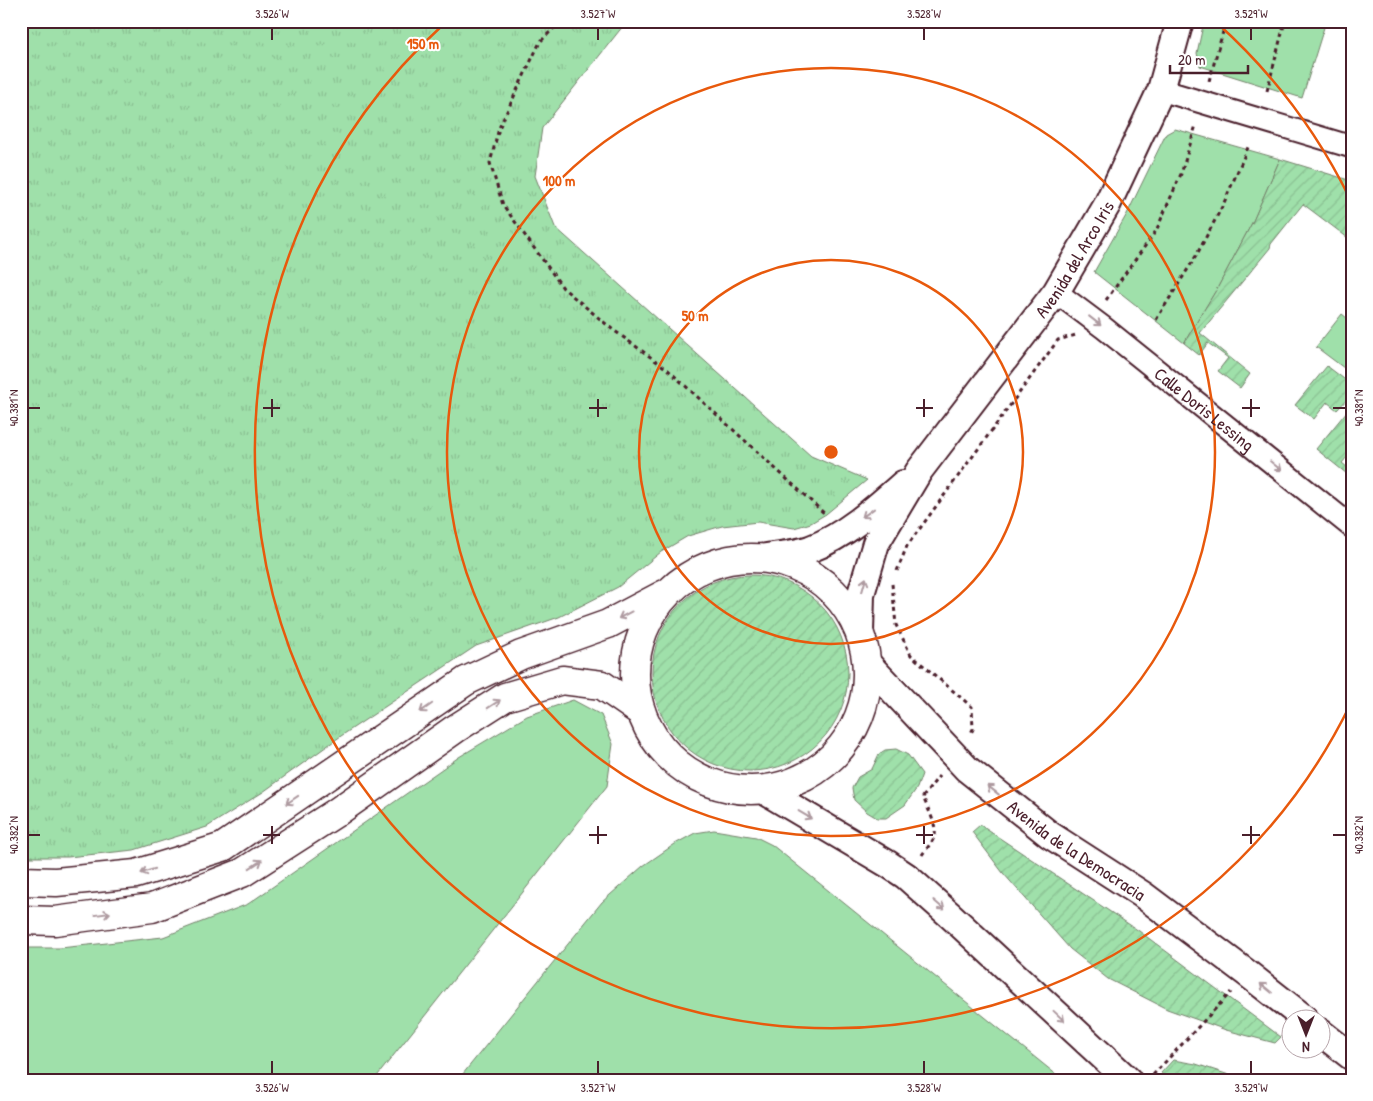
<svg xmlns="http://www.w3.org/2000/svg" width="1373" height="1101" font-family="'Patrick Hand',sans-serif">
  <defs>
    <pattern id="park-tufts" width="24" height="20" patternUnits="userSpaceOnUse" patternTransform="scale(1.25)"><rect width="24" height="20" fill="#9fe0aa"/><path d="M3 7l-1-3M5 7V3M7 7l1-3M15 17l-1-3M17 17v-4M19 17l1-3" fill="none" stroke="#8ac092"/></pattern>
    <pattern id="garden-furrows" width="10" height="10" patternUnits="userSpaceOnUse" patternTransform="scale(1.25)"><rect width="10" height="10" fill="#9fe0aa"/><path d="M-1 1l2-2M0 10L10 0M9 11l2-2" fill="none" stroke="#8ac092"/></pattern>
  </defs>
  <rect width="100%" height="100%" fill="#fff"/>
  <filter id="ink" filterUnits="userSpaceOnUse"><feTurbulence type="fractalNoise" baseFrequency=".02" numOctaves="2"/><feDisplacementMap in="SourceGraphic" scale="10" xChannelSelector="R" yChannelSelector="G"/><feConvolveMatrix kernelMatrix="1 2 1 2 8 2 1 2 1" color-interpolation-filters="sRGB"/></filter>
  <g filter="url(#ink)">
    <g fill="#9fe0aa" stroke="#74806a">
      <polygon points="1204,21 1326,21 1302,98 1200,66 1197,53"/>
      <polygon points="1175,129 1280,159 1253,221 1218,287 1184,343 1094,272 1127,214 1166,134"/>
      <polygon points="1342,314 1352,322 1352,374 1316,347"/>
      <polygon points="573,700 601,715 613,744 607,786 374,1080 21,1080 21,948 60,948 163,937 248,904 459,757 527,716"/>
      <polygon points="714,830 756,837 772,845 1063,1080 458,1080 602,902 643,866 675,844 695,833"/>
    </g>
    <polygon fill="url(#park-tufts)" stroke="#74806a" points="21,21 627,21 542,128 535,176 555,227 811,456 867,480 826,514 811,523 794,528 758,522 722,526 688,536 661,552 618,587 559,617 476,646 341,736 263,792 207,827 134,850 68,857 21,857"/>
    <g fill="url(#garden-furrows)" stroke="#74806a">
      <polygon points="1280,159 1352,181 1352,241 1303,204 1271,244 1270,248 1200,333 1250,374 1240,388 1218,371 1228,358 1208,343 1199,355 1184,343 1218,287 1253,221"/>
      <polygon points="1327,366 1352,385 1352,394 1337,410 1327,402 1314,419 1295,405"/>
      <polygon points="1352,405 1352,451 1342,463 1352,471 1352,478 1316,449"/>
      <circle cx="750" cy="673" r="98"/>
      <polygon points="896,749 908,755 922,774 917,788 905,805 886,818 877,818 867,812 854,800 852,788 858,777 872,769 879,754 885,750"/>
      <polygon points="980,825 1139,931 1281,1037 1275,1043 1226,1030 1167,1009 1108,979 1070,949 1003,873 972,832"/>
      <polygon points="1173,1060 1196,1064 1244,1080 1169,1080 1161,1073"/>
    </g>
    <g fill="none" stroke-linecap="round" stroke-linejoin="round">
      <defs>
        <g id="minor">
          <polyline points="1161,90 1352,147"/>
          <path id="s1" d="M1056,292L1104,328L1352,527"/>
        </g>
        <g id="tertiary">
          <path d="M761,558C777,555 795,554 810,549C845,536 876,508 903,484"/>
          <path id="s2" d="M860,633L861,594L876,543L919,471L1056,292L1107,205L1161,90L1180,21"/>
          <path id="s3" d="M868,664L967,769L1050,835L1143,895L1248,974L1304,1018"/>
          <polyline points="763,790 888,864 906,876 951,916 1128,1080"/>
          <polyline points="1320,1032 1352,1057"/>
        </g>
        <g id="secondary">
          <circle cx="751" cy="674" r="116"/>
          <polyline points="21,881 56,882 136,874 223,847 466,681 521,655 608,624 665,594"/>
          <polyline points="21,920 55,921 152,908 242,873 337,812 455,729 505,697 562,680 602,685 641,712"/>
        </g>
      </defs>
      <use href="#minor" stroke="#4a1f2b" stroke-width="25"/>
      <use href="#tertiary" stroke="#4a1f2b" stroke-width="30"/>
      <use href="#secondary" stroke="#4a1f2b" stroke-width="31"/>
      <g stroke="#4a1f2b" stroke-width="3" stroke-dasharray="4 4" stroke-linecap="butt">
        <polyline points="561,21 540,42 499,128 490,163 503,205 563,288 612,329 667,369 825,514"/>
        <polyline points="1209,81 1226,21"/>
        <polyline points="1267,91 1285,21"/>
        <polyline points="1106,300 1156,231 1181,174 1196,125"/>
        <polyline points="1156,320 1196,256 1223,205 1249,145"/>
        <polyline points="897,571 907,546 1058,340 1076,335"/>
        <polyline points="892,584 896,625 911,655 972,707 973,729 970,735"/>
        <path d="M922,855C926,849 933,842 935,835C937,825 927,807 923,797L939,776"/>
        <polyline points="1153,1075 1231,992"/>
      </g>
      <use href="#minor" stroke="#fff" stroke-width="21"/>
      <use href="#tertiary" stroke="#fff" stroke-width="26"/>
      <use href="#secondary" stroke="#fff" stroke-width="28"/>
    </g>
    <defs><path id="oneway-shaft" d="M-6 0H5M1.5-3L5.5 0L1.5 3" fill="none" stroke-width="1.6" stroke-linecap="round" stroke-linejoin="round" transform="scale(1.25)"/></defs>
    <g stroke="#ae9aa0">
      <use href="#oneway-shaft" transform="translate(1095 321) rotate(38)"/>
      <use href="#oneway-shaft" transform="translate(1276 466) rotate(39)"/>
      <use href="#oneway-shaft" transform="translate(868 513) rotate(144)"/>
      <use href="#oneway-shaft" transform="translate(864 585) rotate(-74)"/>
      <use href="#oneway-shaft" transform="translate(625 615) rotate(152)"/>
      <use href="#oneway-shaft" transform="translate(494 704) rotate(-33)"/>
      <use href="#oneway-shaft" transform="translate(426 708) rotate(145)"/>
      <use href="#oneway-shaft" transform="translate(993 790) rotate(-142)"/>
      <use href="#oneway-shaft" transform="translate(292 800) rotate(146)"/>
      <use href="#oneway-shaft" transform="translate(805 815) rotate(31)"/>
      <use href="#oneway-shaft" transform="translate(256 864) rotate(-33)"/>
      <use href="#oneway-shaft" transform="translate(148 871) rotate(163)"/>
      <use href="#oneway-shaft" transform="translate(939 905) rotate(41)"/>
      <use href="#oneway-shaft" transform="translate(103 914) rotate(-8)"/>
      <use href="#oneway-shaft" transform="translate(1266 988) rotate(-141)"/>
      <use href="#oneway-shaft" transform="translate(1059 1016) rotate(43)"/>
    </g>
  </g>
  <path fill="none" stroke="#4a1f2b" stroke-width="2" d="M272,28V40M598,28V40M924,28V40M1251,28V40M272,399V417M598,399V417M924,399V417M1251,399V417M28,408H40M263,408H280M589,408H607M916,408H933M1242,408H1260M1333,408H1346M272,826V844M598,826V844M924,826V844M1251,826V844M28,835H40M263,835H280M589,835H607M916,835H933M1242,835H1260M1333,835H1346M272,1061V1074M598,1061V1074M924,1061V1074M1251,1061V1074"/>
  <g fill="none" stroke="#e8590c" stroke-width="2.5">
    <circle cx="831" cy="452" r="192"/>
    <circle cx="831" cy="452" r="384"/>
    <path d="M1350 705A577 577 0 1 1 445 23M1217 23A577 577 0 0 1 1350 199"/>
  </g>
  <g text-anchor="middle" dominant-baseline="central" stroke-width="4" stroke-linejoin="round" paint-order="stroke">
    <g font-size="18" fill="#4a1f2b" stroke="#fff">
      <text stroke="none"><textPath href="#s2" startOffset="439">Avenida del Arco Iris</textPath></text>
      <text stroke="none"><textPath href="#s1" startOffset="189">Calle Doris Lessing</textPath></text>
      <text stroke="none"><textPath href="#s3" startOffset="281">Avenida de la Democracia</textPath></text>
    </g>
  </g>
  <circle cx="831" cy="452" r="8" fill="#e8590c" stroke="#fff" stroke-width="2.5"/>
  <g font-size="15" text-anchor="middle" font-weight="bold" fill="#e8590c" stroke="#fff" stroke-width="4" stroke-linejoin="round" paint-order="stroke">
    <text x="423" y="49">150 m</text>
    <text x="559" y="186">100 m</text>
    <text x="695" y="321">50 m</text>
  </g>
  <rect width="1373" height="1101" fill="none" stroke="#fff" stroke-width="55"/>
  <g transform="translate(1306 1034) rotate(180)"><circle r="24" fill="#ffffff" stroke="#b7a5aa"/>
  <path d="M0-4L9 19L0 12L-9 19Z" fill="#4a1f2b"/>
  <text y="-8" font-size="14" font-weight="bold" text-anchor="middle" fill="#4a1f2b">N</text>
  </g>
  <path d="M1170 65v8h78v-8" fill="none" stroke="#4a1f2b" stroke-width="2.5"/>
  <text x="1178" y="65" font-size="15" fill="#4a1f2b" stroke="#ffffff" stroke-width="4" paint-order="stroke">20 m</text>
  <rect x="28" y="28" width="1318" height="1046" fill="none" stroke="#4a1f2b" stroke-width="2"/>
  <g font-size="12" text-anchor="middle" fill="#4a1f2b">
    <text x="272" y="18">3.526°W</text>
    <text x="598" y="18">3.527°W</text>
    <text x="924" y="18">3.528°W</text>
    <text x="1251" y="18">3.529°W</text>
    <text transform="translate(1359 408) rotate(-90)" y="4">40.381°N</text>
    <text transform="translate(14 408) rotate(-90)" y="4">40.381°N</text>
    <text transform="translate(1359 835) rotate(-90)" y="4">40.382°N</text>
    <text transform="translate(14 835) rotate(-90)" y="4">40.382°N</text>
    <text x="272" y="1092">3.526°W</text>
    <text x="598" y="1092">3.527°W</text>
    <text x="924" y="1092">3.528°W</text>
    <text x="1251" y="1092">3.529°W</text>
  </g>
</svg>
